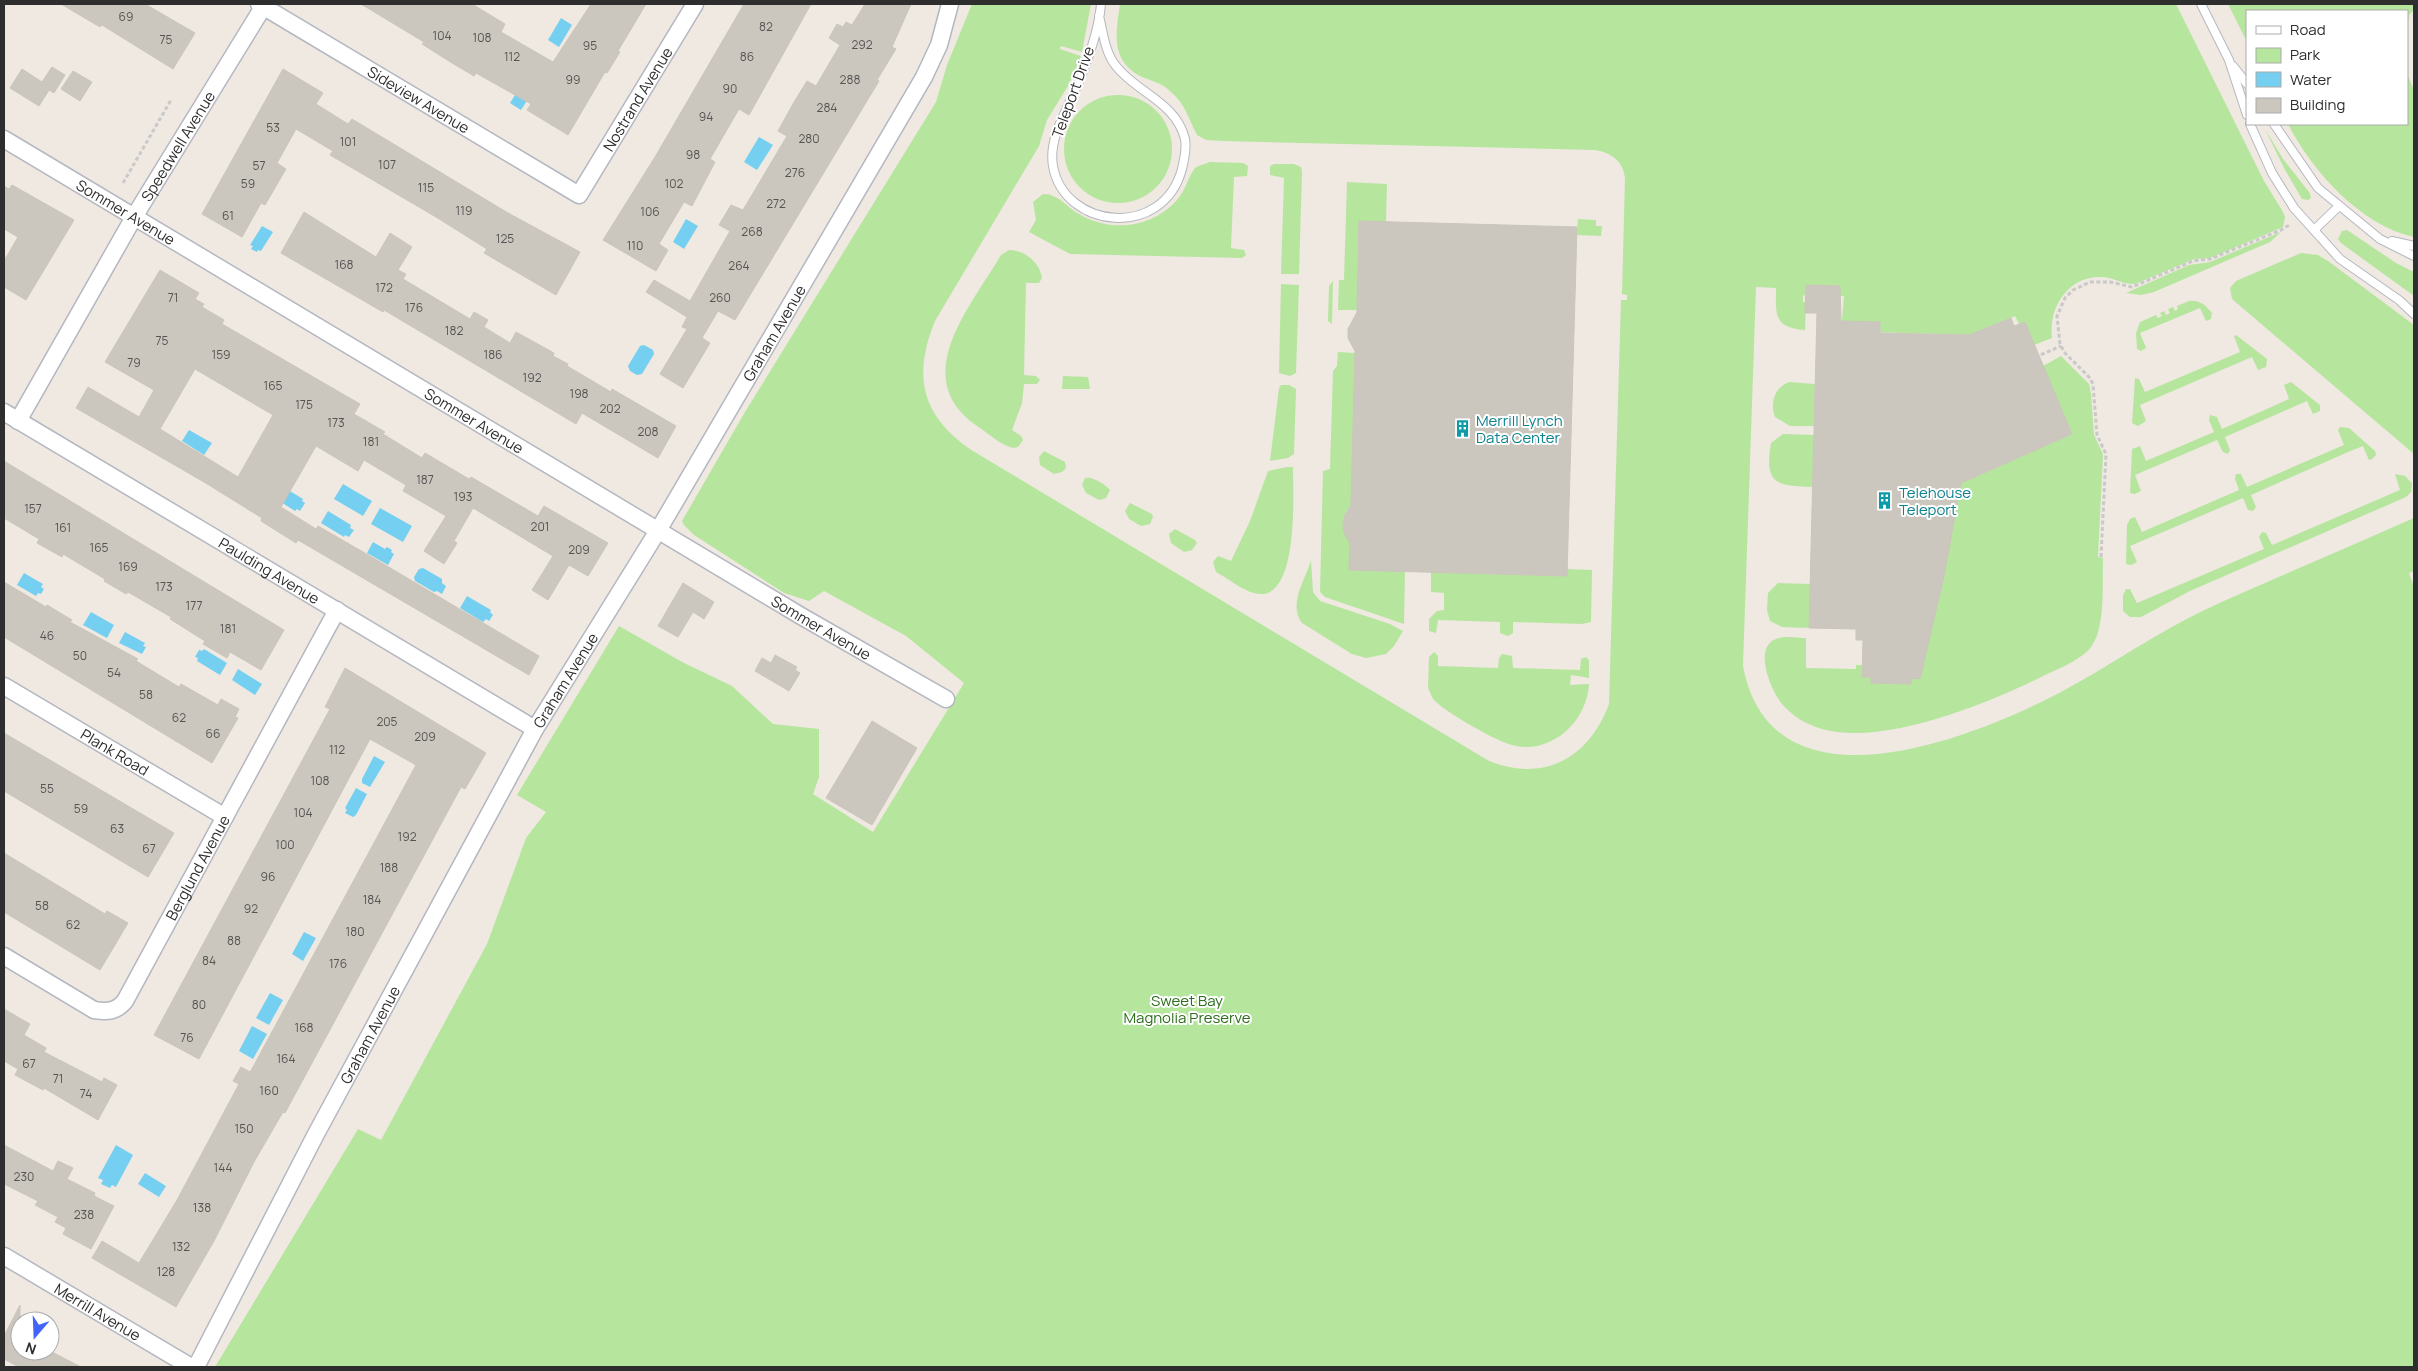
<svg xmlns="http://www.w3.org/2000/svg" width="2418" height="1371" font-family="Manrope,sans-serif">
  <rect width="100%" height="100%" fill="#efe9e1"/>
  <g fill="#b6e59e">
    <path d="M972,4H1091L1082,52L1061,46L1060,49L1081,56L1068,86L1047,120L1039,146L935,321C912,377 922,417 973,451L1489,761C1544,783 1589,758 1609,704L1621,300H1627V295L1622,294L1625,178C1623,161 1612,153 1595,150L1223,141L1206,140L1197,135C1189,120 1185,103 1171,92C1163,83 1151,81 1140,76C1110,60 1116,32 1120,4H2176L2264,181L2283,212L2285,217L2283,227L2210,258L2194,259L2135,284C2123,285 2113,277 2101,277C2068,276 2048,308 2052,338L2034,345L2025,322L2019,324L2015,316L1969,335L1841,331L1844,296H1840V286L1806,285L1805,295L1803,296V302H1806L1805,330C1773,328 1776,314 1776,288L1756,287L1743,666C1772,819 1973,738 2061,692C2102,670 2140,644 2181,622C2216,603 2254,588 2290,572C2332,554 2373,536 2414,518V571L2409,573L2414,587V1367H215L358,1129L381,1140L487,944L526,838L546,812L517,795L619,626L684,663L732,686L773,724L819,729V777L813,794L873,832L964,683L906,636L824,591L809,601L784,593L694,535L684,525L682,521L745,412L936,102L947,65Z"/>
    <polygon points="2228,4 2414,4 2414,10 2409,15 2407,30 2407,11 2247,11 2247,42"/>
    <path d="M2407,74L2414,90V237C2360,225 2312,171 2288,124H2407Z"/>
    <circle cx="1118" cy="149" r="54"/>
    <polygon points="2265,129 2283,159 2309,192 2311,197 2309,200 2302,199 2284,168"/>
    <path d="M1210,162L1243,163L1248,166L1247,176L1234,177L1231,248L1244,250L1246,255L1242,258L1070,254L1029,232L1036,220L1033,202L1043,194C1059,194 1066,207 1079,214C1111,233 1152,228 1177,200C1186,190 1188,176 1196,167Z"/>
    <polygon points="1274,164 1294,164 1301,167 1302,172 1299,274 1281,274 1284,178 1270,175 1270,166"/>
    <polygon points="1347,182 1387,184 1386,222 1359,221 1357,310 1338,310 1339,280 1344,280"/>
    <polygon points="1578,219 1596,220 1596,226 1602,226 1601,236 1577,235"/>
    <polygon points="2347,230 2396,263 2414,272 2414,296 2341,243 2338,239 2342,231"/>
    <polygon points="2281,232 2270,242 2154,292 2141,295 2126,293 2189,265 2210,262"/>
    <path d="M1009,250C1024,250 1040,262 1042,278L1039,283H1026L1024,375L1036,376L1040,380L1037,384H1024L1022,403L1012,430L1021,436L1023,440L1018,447L1013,448C1001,445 990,435 980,428C906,380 969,309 1001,255Z"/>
    <polygon points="2301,253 2318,255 2328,261 2414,325 2414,454 2232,299 2230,288 2236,281"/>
    <polygon points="1333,281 1332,324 1328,321 1329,286"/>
    <polygon points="1281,284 1299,285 1296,373 1290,376 1279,373"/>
    <path d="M2189,301C2200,300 2205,305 2212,313L2211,319L2206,321L2200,308L2140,333L2146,348L2141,351L2137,349L2136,333L2140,322L2156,315L2158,318L2162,316L2160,313L2164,311L2166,315L2170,313L2168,309L2173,307L2175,311L2178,309L2177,306Z"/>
    <polygon points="2236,335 2267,359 2266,367 2258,370 2252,357 2140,405 2146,421 2138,426 2132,423 2135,378 2139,379 2145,392 2240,352 2234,336"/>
    <path d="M1338,352L1355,353L1351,505C1322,542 1380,558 1405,571L1404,624L1325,597L1320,592L1323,471L1330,469L1333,371L1337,366Z"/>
    <path d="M2061,356L2089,384L2091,394L2094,435L2103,454L2098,557L2103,558C2102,582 2106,628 2091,647C2081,660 2058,669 2043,676C1987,704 1871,752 1811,725C1801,721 1791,714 1783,705C1772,693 1752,648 1776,639C1785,635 1797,638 1806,638V668L1856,669V665H1863L1862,677H1871L1872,683L1911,684V678H1920L1961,483L2072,434L2043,366Z"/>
    <polygon points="1063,376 1088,377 1090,389 1062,389"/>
    <path d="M1789,382L1815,384L1814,426H1790L1775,417C1770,403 1774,388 1789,382Z"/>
    <polygon points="2291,382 2320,405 2320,411 2313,414 2307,401 2225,437 2230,450 2228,454 2223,452 2217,440 2135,475 2141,491 2135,494 2130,493 2132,449 2140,446 2146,461 2214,432 2209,420 2210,415 2217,417 2222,429 2289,399 2284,385"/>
    <polygon points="1281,385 1289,385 1296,389 1294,454 1288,458 1270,461 1279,388"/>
    <polygon points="2340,427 2349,428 2375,451 2376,455 2372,459 2369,460 2363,446 2348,452 2251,495 2256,507 2253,511 2248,510 2243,498 2130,546 2137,562 2131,565 2126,564 2127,525 2130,519 2135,517 2142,532 2239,490 2235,479 2236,474 2241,474 2247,487 2344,445 2338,430"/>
    <path d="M1783,434L1814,435L1813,487C1776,486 1764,484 1771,443Z"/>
    <polygon points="1044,451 1065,462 1066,468 1062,472 1054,474 1040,465 1039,457"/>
    <path d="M1287,467H1293C1293,493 1299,596 1260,594C1245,593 1229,579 1216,572L1213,562L1218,556L1231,561L1250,521L1268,471Z"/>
    <polygon points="2395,474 2405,476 2412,483 2411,492 2406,497 2190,591 2141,617 2130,617 2123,611 2123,595 2126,589 2130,589 2137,603 2264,549 2259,537 2262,532 2266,533 2272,545 2400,490"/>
    <path d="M1085,478C1092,476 1105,484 1110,490L1106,498L1099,500L1086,493L1082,485Z"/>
    <polygon points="1130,503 1152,514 1153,517 1150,524 1141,526 1129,519 1125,511"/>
    <polygon points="1175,529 1195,540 1197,543 1192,550 1184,552 1171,543 1169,534"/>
    <path d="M1311,561L1313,592L1320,601L1390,624L1403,631L1394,646L1386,654L1366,658L1352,654L1302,623C1288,604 1305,580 1311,561Z"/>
    <polygon points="1567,569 1592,570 1591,622 1582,624 1513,622 1513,633 1508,636 1500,633 1500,622 1438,620 1436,633 1429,631 1429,619 1437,611 1444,610 1444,593 1431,592 1431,572 1567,576"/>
    <polygon points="1778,583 1810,584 1809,628 1782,627 1770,621 1767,610 1768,593"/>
    <path d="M1434,652L1438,656V666L1498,668L1499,658L1502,654L1512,656L1513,668L1580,670L1581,659L1586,657L1589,660V678L1571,675L1570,685L1589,684C1587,721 1553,753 1516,746C1498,743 1445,712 1433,699L1428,688L1429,657Z"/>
  </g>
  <g fill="#75cff0">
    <polygon points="561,18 572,25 559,47 548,40"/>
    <polygon points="524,81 535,88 521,110 510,103"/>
    <polygon points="759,137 773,145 757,170 744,162"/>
    <polygon points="686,219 698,226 684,249 673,242"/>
    <polygon points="262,226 273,232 261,251 258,250 257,252 251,249 253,246 250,245"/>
    <polygon points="644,345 653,350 654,354 642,374 637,375 630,371 628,366 640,346"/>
    <polygon points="189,430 212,443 204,455 182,441"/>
    <polygon points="343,484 372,501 363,516 334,499"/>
    <polygon points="280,485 303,499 302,501 305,503 300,511 297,509 295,511 273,497"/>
    <polygon points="380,508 412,526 403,542 371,524"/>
    <polygon points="328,511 351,525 350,528 354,530 349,537 345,535 344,537 321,523"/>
    <polygon points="373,542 385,549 387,547 392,550 391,552 394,554 388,565 367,553"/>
    <polygon points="423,568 442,579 442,583 446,586 442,594 437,591 434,592 415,581 414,577 419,569"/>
    <polygon points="24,573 43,584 41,587 44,589 41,594 38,593 36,596 17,585"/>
    <polygon points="467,596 491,610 490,612 493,615 489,621 486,619 483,622 460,608"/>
    <polygon points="91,612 114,625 107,638 83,625"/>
    <polygon points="125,632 145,643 143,646 146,647 142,654 119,643"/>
    <polygon points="204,649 227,663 220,675 197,661 198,658 195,657 199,650 202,651"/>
    <polygon points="238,669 262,684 255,695 232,680"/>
    <polygon points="374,756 385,762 370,787 362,783 362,779"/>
    <polygon points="356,788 367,794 356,815 353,817 345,813 347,810 345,808"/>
    <polygon points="304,932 316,938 303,961 292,954"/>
    <polygon points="270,993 283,1000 269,1025 256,1018"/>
    <polygon points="252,1026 267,1034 253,1059 239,1051"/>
    <polygon points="116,1145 133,1155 116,1187 112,1185 110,1188 101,1184 103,1180 98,1178"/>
    <polygon points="145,1173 166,1186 159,1197 138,1184"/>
  </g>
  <g fill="#cbc7bf" stroke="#cbc5ba" fill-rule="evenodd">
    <polygon points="61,4 145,4 195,33 173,69 102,25 100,27"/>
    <polygon points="361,4 472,4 505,24 501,32 553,62 591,4 646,4 618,51 620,52 607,73 605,72 568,135 527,110 531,104 476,73 474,76 452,63 422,44 424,42"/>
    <polygon points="744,4 811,4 749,115 739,109 710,159 715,162 692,206 684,202 659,244 668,250 656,271 603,240 655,157"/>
    <polygon points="865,4 911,4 892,47 896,49 877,80 879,81 735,320 718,311 702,338 710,343 683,388 660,374 687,329 682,327 687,317 646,292 654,280 690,301 730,231 719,225 731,205 743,210 787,136 778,131 794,102 807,81 816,86 840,45 829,38 837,24 843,27 846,22 852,25"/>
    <polygon points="52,67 65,75 54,93 49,90 39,106 10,88 22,69 42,82"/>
    <polygon points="283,69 323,93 316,104 348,124 352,119 508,213 580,252 556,295 484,253 487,249 436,217 330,155 333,151 296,129 277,163 286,169 265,205 261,203 242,237 202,214"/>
    <polygon points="73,71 92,82 80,101 61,89"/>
    <polygon points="12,185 74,220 26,300 4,287 4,261 18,237 4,229 4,186 9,189"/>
    <polygon points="304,212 376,257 390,233 412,247 398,270 406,274 403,279 470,319 474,312 488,320 484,327 510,343 516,332 554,353 553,356 568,364 567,366 611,392 612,389 676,426 658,458 582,413 576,424 384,310 383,312 281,253"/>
    <polygon points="1359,221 1577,227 1567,576 1349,570 1350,543 1344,533 1343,524 1345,515 1351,505 1355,351 1348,338 1348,329 1357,312"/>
    <path d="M160,270L199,293L195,299L204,304L202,307L224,320L222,324L360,404L354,414L385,432L383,434L422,458L425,453L469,479L471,477L538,516L544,506L608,543L588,576L569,565L548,600L532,590L553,556L473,508L454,541L457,543L444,564L424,551L446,516L403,491L406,485L364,460L358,471L316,446L281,507L316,529L318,526L370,556L539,656L529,675L298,540L296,543L261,521L262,518L204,482L76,408L88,387L139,417L154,390L105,362ZM195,369L273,415L238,477L160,429Z"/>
    <polygon points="1806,285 1840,286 1841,321 1880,322 1880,333 1969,335 2011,318 2014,326 2025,322 2072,434 1961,483 1944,576 1920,679 1911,678 1911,684 1871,683 1871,677 1862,677 1863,640 1856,640 1856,629 1809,628 1817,313 1805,313"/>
    <polygon points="4,461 284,630 261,670 230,652 227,658 203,644 205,641 170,619 171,617 128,592 126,594 104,581 105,579 63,554 62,557 37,543 39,539 4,518"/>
    <polygon points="4,582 46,607 47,605 72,620 70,622 138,659 136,661 179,687 181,684 218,705 221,699 239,709 235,717 238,718 212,763 4,637"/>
    <polygon points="683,583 714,602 704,619 693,612 678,637 658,626"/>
    <polygon points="775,655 797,667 795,670 800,673 789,691 755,671 762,658 771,663"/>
    <polygon points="345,668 486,753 465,789 461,787 285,1113 283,1112 254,1162 214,1241 176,1307 92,1258 102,1241 139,1263 177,1200 239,1084 233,1081 241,1067 250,1072 253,1067 416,765 370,739 199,1059 154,1035 330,709 325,707"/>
    <polygon points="872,721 917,748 872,825 826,798"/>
    <polygon points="4,733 174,833 148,877 4,791"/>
    <polygon points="4,853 105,914 107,911 128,923 100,970 4,912"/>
    <polygon points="4,1009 30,1024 24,1035 46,1048 44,1052 102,1082 104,1078 117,1085 98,1120 44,1088 43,1090 15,1075 18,1069 4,1061"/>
    <polygon points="4,1145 53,1171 58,1161 73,1168 67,1179 95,1193 94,1196 114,1206 91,1249 63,1234 66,1228 55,1222 58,1217 35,1205 38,1201 4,1184"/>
    <polygon points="20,1305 20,1351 50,1351 81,1367 19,1367 4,1359 4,1336"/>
  </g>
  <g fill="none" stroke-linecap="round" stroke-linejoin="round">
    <defs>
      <g id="lane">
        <polyline points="2201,4 2229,60 2247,115"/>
        <path d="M1099,16C1103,32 1105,53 1116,66C1137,93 1176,102 1185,139C1187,150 1184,159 1182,169C1163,240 1064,229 1053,166C1048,137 1068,109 1078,84C1088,59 1099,30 1101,4"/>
        <polyline points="2233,66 2247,84"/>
        <polyline points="2250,124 2272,173 2294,208 2340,259 2399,300 2414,314"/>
        <polyline points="2274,124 2318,188 2380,239 2414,256"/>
        <polyline points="2314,230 2338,207"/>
        <polyline points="2392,241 2414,246"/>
      </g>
      <g id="street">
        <path id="s1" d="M259,4L579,195L695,4"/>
        <path id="s2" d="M4,139L801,616L946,699"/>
        <path id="s3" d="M4,412L535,729"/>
        <path id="s4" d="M18,421L134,217L265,4"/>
        <path id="s5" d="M4,686L225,817"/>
        <path id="s6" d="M4,956L94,1010C107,1012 116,1012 125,1001L337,610"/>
        <path id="s7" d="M4,1256L191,1367"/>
        <path id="s8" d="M196,1367L316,1134L535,729L659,529L924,77L939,45L950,4"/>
      </g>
    </defs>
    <use href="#lane" stroke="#b4b7c1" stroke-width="10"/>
    <use href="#street" stroke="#b4b7c1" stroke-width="19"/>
    <g stroke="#c9c9c9" stroke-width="3" stroke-dasharray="4 2.5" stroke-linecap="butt">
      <polyline points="123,183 171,100"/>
      <polyline points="2029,360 2061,346"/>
      <polyline points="2101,557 2106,454 2097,435 2093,384 2089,377 2064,352 2060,344 2057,316 2065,298 2073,290 2090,282 2110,282 2132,287 2193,261 2210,259 2281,230 2291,224"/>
    </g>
    <use href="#lane" stroke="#fff" stroke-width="8"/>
    <use href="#street" stroke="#fff" stroke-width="16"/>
  </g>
  <defs>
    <symbol id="building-bare" viewBox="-9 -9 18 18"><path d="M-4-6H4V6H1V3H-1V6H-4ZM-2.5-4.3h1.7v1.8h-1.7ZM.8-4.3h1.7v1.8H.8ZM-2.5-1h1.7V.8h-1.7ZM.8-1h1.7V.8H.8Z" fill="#0f9aa8" stroke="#fff" stroke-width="2.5" paint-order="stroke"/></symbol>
  </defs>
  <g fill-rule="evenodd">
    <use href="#building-bare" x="1450" y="416" width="25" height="25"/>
    <use href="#building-bare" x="1872" y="488" width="25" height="25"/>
  </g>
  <g text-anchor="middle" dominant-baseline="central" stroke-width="4" stroke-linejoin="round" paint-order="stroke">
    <g font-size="12" fill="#555452">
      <text x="126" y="16">69</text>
      <text x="766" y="26">82</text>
      <text x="442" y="35">104</text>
      <text x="482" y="37">108</text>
      <text x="166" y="39">75</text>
      <text x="862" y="44">292</text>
      <text x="590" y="45">95</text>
      <text x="512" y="56">112</text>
      <text x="747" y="56">86</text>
      <text x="573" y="79">99</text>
      <text x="850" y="79">288</text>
      <text x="730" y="88">90</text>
      <text x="827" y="107">284</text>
      <text x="706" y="116">94</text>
      <text x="273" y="127">53</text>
      <text x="809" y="138">280</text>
      <text x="348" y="141">101</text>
      <text x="693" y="154">98</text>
      <text x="387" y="164">107</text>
      <text x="259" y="165">57</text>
      <text x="795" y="172">276</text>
      <text x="248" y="183">59</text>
      <text x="674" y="183">102</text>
      <text x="426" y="187">115</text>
      <text x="776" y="203">272</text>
      <text x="464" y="210">119</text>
      <text x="650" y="211">106</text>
      <text x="228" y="215">61</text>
      <text x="752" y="231">268</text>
      <text x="505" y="238">125</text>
      <text x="635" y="245">110</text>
      <text x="344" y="264">168</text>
      <text x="739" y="265">264</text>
      <text x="384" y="287">172</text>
      <text x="173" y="297">71</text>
      <text x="720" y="297">260</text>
      <text x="414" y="307">176</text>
      <text x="454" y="330">182</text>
      <text x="162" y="340">75</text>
      <text x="221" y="354">159</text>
      <text x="493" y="354">186</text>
      <text x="134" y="362">79</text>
      <text x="532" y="377">192</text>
      <text x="273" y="385">165</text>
      <text x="579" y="393">198</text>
      <text x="304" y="404">175</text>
      <text x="610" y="408">202</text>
      <text x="336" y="422">173</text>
      <text x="648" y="431">208</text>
      <text x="371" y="441">181</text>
      <text x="425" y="479">187</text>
      <text x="463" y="496">193</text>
      <text x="33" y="508">157</text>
      <text x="540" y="526">201</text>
      <text x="63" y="527">161</text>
      <text x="99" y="547">165</text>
      <text x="579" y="549">209</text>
      <text x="128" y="566">169</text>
      <text x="164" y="586">173</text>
      <text x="194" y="605">177</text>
      <text x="228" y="628">181</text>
      <text x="47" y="635">46</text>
      <text x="80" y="655">50</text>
      <text x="114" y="672">54</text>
      <text x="146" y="694">58</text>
      <text x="179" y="717">62</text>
      <text x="387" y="721">205</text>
      <text x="213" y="733">66</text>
      <text x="425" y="736">209</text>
      <text x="337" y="749">112</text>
      <text x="320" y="780">108</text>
      <text x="47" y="788">55</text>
      <text x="81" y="808">59</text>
      <text x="303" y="812">104</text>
      <text x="117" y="828">63</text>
      <text x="407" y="836">192</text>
      <text x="285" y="844">100</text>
      <text x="149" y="848">67</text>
      <text x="389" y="867">188</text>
      <text x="268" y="876">96</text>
      <text x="372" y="899">184</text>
      <text x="42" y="905">58</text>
      <text x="251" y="908">92</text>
      <text x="73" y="924">62</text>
      <text x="355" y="931">180</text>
      <text x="234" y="940">88</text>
      <text x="209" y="960">84</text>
      <text x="338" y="963">176</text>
      <text x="199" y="1004">80</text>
      <text x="304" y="1027">168</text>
      <text x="187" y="1037">76</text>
      <text x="286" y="1058">164</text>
      <text x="29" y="1063">67</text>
      <text x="58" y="1078">71</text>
      <text x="269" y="1090">160</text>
      <text x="86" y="1093">74</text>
      <text x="244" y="1128">150</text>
      <text x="223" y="1167">144</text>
      <text x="24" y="1176">230</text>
      <text x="202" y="1207">138</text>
      <text x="84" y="1214">238</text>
      <text x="181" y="1246">132</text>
      <text x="166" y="1271">128</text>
    </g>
    <g font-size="15" fill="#2e2e2e" stroke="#fff">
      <text transform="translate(1073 92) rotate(-70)">Teleport Drive</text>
      <text stroke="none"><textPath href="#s1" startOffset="186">Sideview Avenue</textPath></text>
      <text stroke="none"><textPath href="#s1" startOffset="485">Nostrand Avenue</textPath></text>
      <text stroke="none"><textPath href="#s4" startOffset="318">Speedwell Avenue</textPath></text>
      <text stroke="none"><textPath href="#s2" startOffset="142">Sommer Avenue</textPath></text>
      <text stroke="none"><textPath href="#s8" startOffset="1185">Graham Avenue</textPath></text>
      <text stroke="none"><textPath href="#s2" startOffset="548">Sommer Avenue</textPath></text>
      <text stroke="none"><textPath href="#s3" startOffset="309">Paulding Avenue</textPath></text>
      <text stroke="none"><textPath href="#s2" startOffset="952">Sommer Avenue</textPath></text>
      <text stroke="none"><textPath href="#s8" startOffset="780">Graham Avenue</textPath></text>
      <text stroke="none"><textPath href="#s5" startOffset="129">Plank Road</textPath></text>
      <text stroke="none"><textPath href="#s6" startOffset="291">Berglund Avenue</textPath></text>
      <text stroke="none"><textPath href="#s8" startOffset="375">Graham Avenue</textPath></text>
      <text stroke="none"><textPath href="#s7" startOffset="109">Merrill Avenue</textPath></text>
    </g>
    <g font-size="15" fill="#0d838f" stroke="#fff" text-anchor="start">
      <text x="1476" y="420">Merrill Lynch<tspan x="1476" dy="17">Data Center</tspan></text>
      <text x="1899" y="492">Telehouse<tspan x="1899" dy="17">Teleport</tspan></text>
    </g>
    <g font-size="15" fill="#2c6e1b" stroke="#fff">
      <text x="1187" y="1000">Sweet Bay<tspan x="1187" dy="17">Magnolia Preserve</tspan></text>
    </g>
  </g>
  <rect width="2418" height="1371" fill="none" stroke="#2e2e2e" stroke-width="10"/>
  <rect x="2246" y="10" width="162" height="115" fill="#ffffff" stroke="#ababab"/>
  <rect x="2256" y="26" width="25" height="8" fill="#ffffff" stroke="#ababab"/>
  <text x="2290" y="35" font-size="15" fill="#2e2e2e">Road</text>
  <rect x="2256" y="48" width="25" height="15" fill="#b6e59e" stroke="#ababab"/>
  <text x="2290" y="60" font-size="15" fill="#2e2e2e">Park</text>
  <rect x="2256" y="72" width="25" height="15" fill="#75cff0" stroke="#ababab"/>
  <text x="2290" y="85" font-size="15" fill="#2e2e2e">Water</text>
  <rect x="2256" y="98" width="25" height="15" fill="#cbc7bf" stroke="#ababab"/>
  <text x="2290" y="110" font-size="15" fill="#2e2e2e">Building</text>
  <g transform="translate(35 1336) rotate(199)"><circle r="24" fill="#ffffff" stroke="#ababab"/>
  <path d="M0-4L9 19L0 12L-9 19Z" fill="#4264fb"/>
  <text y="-8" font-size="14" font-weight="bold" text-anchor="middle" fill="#2e2e2e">N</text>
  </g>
</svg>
